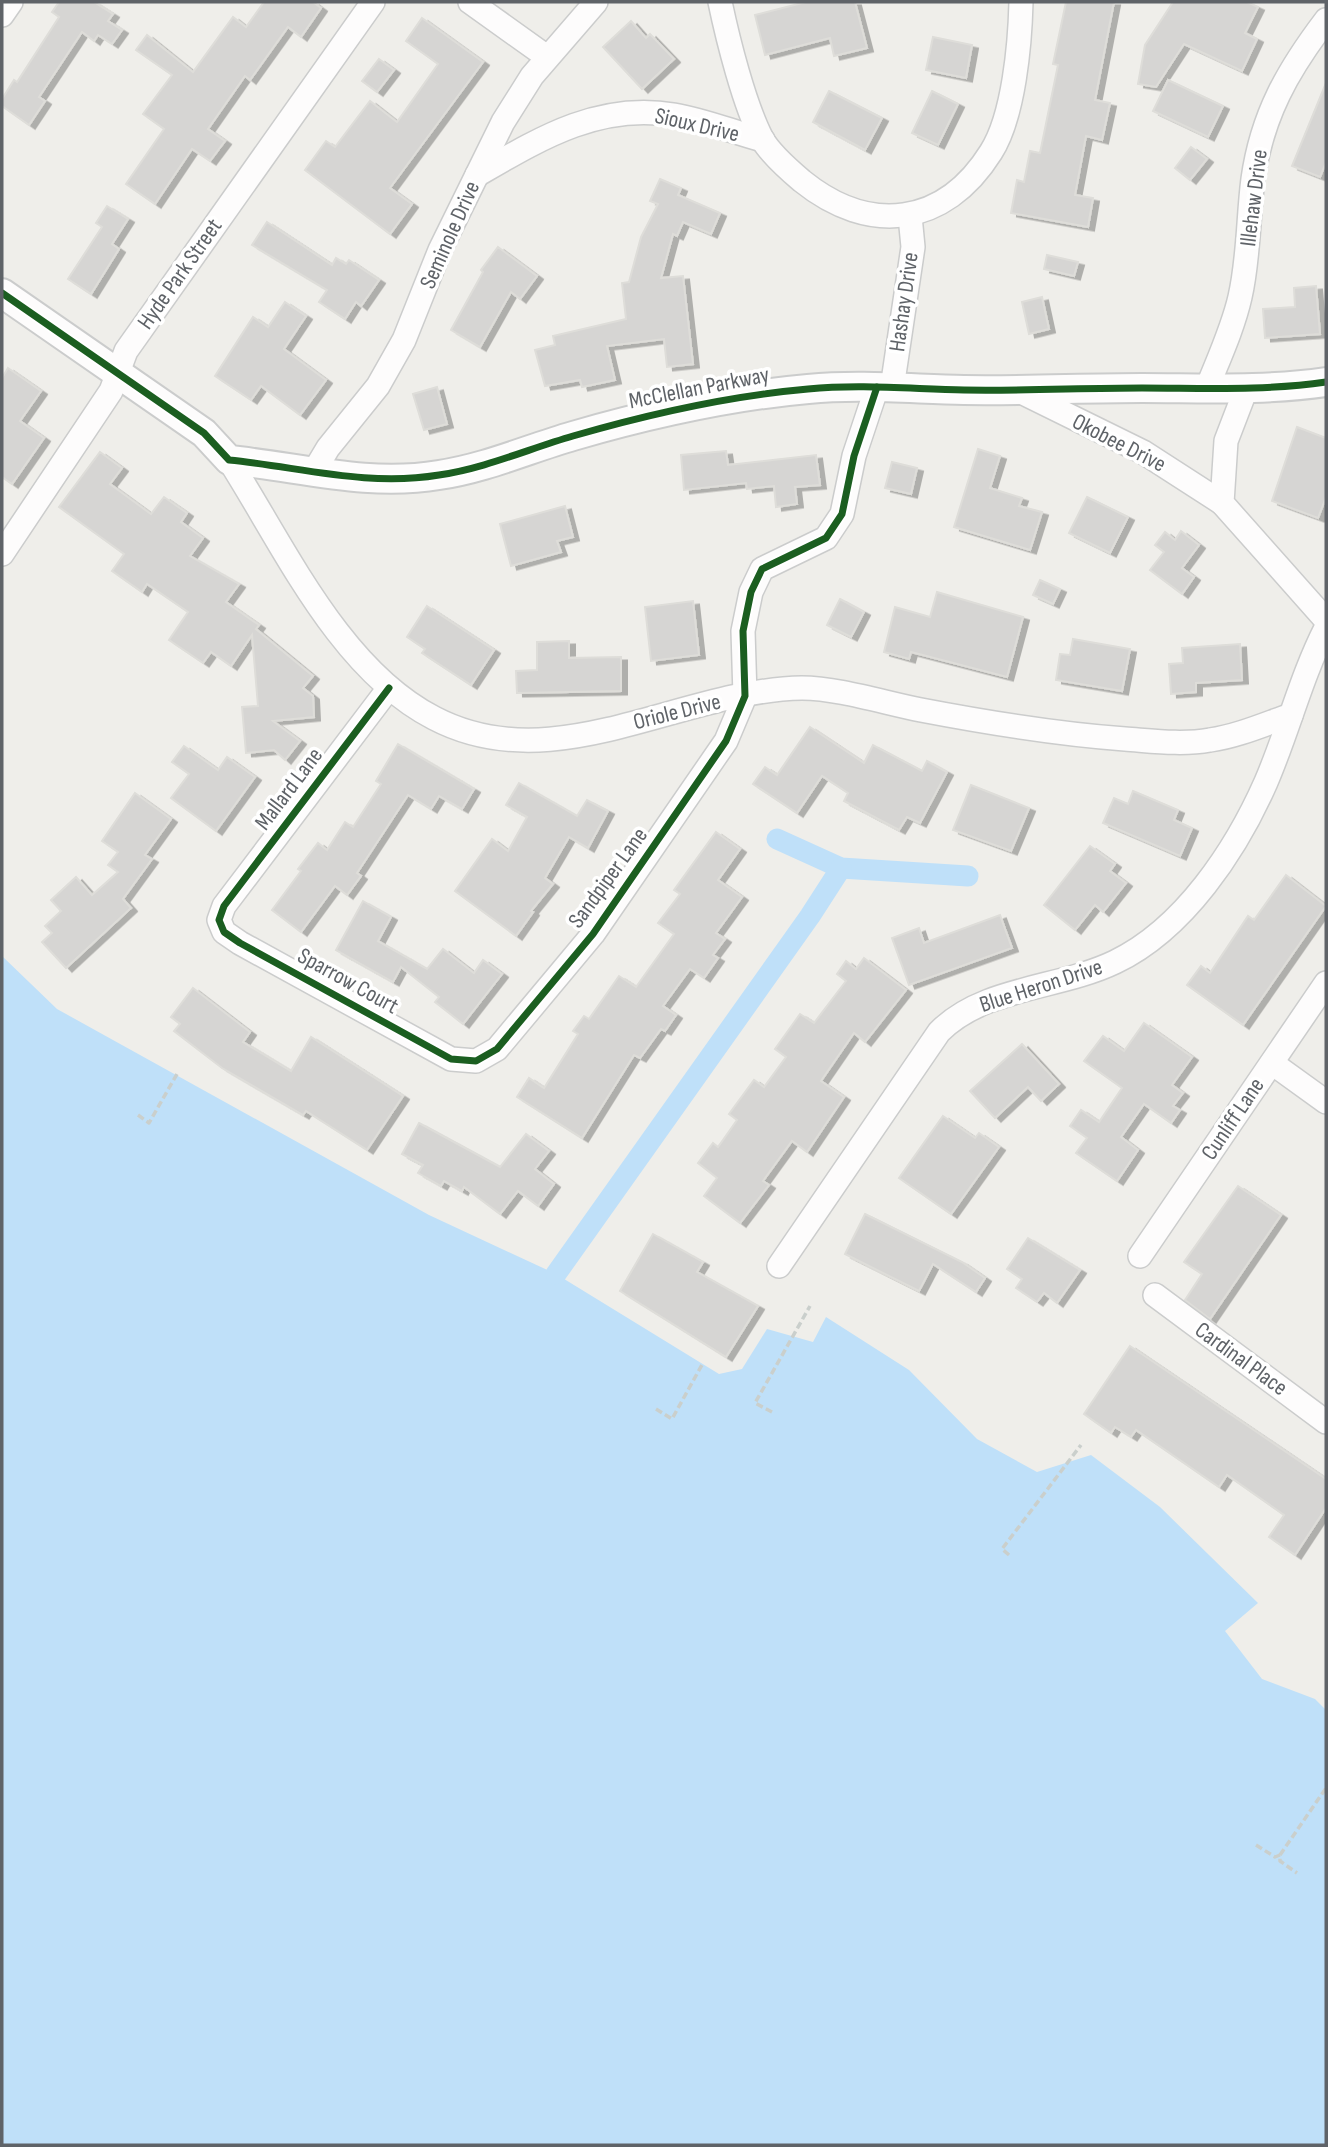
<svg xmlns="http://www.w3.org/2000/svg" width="1328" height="2147" font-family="'Sofia Sans Condensed',sans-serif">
  <defs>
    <filter id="shadow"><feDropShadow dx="6" dy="3.5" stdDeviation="0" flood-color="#0004"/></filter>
  </defs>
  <rect width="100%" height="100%" fill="#efeeea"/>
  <polygon fill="#bfe0f9" points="2,956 57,1009 429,1215 556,1274 719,1374 742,1369 767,1329 813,1342 826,1317 909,1370 977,1439 1037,1472 1091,1455 1160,1507 1258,1603 1225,1631 1262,1679 1315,1699 1326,1710 1326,2145 2,2145"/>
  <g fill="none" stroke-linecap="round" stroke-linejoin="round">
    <g stroke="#bfe0f9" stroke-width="21">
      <polyline points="777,839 841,868 968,876"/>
      <polyline points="556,1274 810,916 841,868"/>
    </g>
  </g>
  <g fill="#d6d5d3" stroke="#deddd9" stroke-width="2" filter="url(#shadow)">
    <polygon points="59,2 94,2 113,14 108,21 122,30 112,44 98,35 94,41 82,32 39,97 45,101 29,125 2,106 2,99 14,80 17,82 59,17 52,12"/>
    <polygon points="264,2 313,2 321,8 301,37 288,27 250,80 245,76 208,129 225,141 210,161 192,149 155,204 126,184 164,129 143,114 172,75 136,50 147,35 193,72 233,17 246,27"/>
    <polygon points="806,2 855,2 867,48 834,56 830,38 765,55 755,15"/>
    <polygon points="1066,2 1114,2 1095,100 1110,103 1102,140 1086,136 1075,195 1093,198 1088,227 1011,213 1017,180 1024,182 1030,151 1040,153 1058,65 1053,64"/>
    <polygon points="1173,2 1247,2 1258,7 1245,33 1257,39 1242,71 1184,44 1156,87 1138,84 1145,45"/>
    <polygon points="422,18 483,62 390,188 412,204 390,234 305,170 326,141 335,147 370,101 397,122 438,64 406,41"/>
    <polygon points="631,21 646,38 650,34 674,59 642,89 603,47"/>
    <polygon points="933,37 972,45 966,78 926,70"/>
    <polygon points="379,59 394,70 377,92 362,81"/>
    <polygon points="1168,80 1223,106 1208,137 1153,111"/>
    <polygon points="1326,83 1326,162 1320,177 1292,166"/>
    <polygon points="829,91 882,118 865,150 813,122"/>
    <polygon points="932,91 958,104 938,145 912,133"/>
    <polygon points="1191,147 1207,159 1190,180 1175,168"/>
    <polygon points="660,179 681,188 678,195 720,213 711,234 683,222 677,236 673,234 661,278 683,276 693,364 667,367 664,339 607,346 615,380 582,387 580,380 545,386 535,350 555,345 553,336 626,319 622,283 629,282 641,237 658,204 650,201"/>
    <polygon points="107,206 128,219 112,244 119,249 91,294 68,279 102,227 96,223"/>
    <polygon points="267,222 332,265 336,258 346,264 349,260 379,280 361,306 356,302 345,319 319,302 327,290 252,245"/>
    <polygon points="498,247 537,276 520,299 511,292 480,347 451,330 483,272 481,270"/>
    <polygon points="1047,255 1078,262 1074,276 1044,269"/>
    <polygon points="1316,286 1320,334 1265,338 1263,309 1295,307 1294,288"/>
    <polygon points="1042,297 1049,329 1029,334 1022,302"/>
    <polygon points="285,302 306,316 284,349 326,380 300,415 261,386 251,400 215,376 253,317 268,327"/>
    <polygon points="8,368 41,391 20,421 44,438 12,484 2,477 2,378"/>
    <polygon points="437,387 447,424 424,430 413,394"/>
    <polygon points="1297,427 1326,438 1326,497 1318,518 1272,501"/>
    <polygon points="978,449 1000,456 990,488 1022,498 1019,506 1042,512 1030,550 954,527"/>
    <polygon points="726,451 728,465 816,455 820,485 795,487 797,504 776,507 774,486 747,489 746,483 684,490 681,455"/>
    <polygon points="100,452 122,468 110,484 151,514 164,497 187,513 181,522 203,538 190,556 239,584 226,602 259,625 256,629 313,676 303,688 313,696 314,717 273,721 300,741 285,760 274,750 246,753 242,707 258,706 252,635 231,666 211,652 203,663 169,640 188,612 147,584 142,592 112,571 124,554 59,507"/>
    <polygon points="892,462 917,468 911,494 885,488"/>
    <polygon points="1087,497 1128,517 1110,553 1069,533"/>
    <polygon points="565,506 573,537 557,541 561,552 511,566 500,524"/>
    <polygon points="1181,531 1199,545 1182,568 1194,577 1182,594 1150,570 1164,552 1155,545 1165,532 1175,540"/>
    <polygon points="1040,580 1060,589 1053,604 1033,595"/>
    <polygon points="937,592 1023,617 1007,677 911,652 909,659 884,652 895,607 930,617"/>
    <polygon points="840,599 864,612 851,637 827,625"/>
    <polygon points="693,601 699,655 651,661 645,607"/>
    <polygon points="427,606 494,650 471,685 422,653 425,649 407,637"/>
    <polygon points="1073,639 1130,649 1122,691 1056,680 1060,654 1070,655"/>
    <polygon points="569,641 569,658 621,657 621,691 517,693 516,671 537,670 537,642"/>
    <polygon points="1240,644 1242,680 1196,683 1196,692 1171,694 1169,664 1183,663 1182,648"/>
    <polygon points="810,727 864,763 873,745 922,771 927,761 947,772 920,823 907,817 899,830 844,801 848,793 822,776 797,813 753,784 765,767 777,775"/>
    <polygon points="398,744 474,789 462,809 439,796 431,809 408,795 357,873 361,876 347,895 335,886 301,932 272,910 301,871 298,869 318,843 327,850 345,822 353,827 381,784 376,781"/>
    <polygon points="184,746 218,770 227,757 255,777 216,831 171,798 189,774 172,762"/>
    <polygon points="519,783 577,816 587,800 608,811 588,848 569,837 545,878 553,884 531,911 533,912 516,936 455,891 492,839 508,851 527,817 506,805"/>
    <polygon points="971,785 1029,808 1011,851 953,830"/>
    <polygon points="1133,791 1178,810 1174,820 1192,828 1180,856 1103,823 1114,798 1128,804"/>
    <polygon points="135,793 171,819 145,855 152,859 123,899 131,908 66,968 42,942 52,933 45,926 61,911 51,900 76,877 92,895 118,872 108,865 118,852 102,841"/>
    <polygon points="716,832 740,849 718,880 742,897 716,933 725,939 713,955 718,958 704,978 690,969 663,1006 676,1015 665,1031 661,1029 640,1058 634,1055 582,1138 517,1097 529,1078 544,1088 578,1034 573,1031 584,1016 589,1019 619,976 636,987 674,934 658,923 680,894 674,890"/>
    <polygon points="1090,846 1115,864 1110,871 1126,883 1103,912 1095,905 1075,930 1044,905"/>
    <polygon points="1286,875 1326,906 1243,1025 1187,985 1201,966 1210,973 1248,916 1254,920"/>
    <polygon points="363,901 391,917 378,941 427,969 443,949 474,973 483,960 502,974 463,1024 435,1002 439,997 401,967 393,982 336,950"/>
    <polygon points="1000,915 1012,948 909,985 892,938 919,928 924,943"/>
    <polygon points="864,958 906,990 865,1042 854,1033 821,1081 844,1097 807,1152 792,1141 763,1181 769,1185 740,1223 704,1196 717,1178 698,1163 713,1143 718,1147 737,1120 729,1114 754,1080 764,1087 786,1057 775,1049 800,1014 814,1023 846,981 837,974 846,961 856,969"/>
    <polygon points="193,988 250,1032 243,1042 291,1071 311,1037 403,1096 367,1150 306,1111 303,1115 222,1068 174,1031 180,1024 171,1017"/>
    <polygon points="1144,1023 1192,1057 1172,1085 1183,1093 1173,1106 1180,1110 1171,1123 1144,1104 1121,1137 1138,1150 1117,1181 1076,1153 1087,1138 1070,1126 1081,1110 1099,1122 1122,1088 1084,1061 1103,1036 1124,1051"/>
    <polygon points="1022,1044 1059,1084 1041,1101 1028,1087 995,1118 970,1091"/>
    <polygon points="943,1116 975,1138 979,1133 999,1147 951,1214 899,1178"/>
    <polygon points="419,1123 500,1167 526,1134 549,1151 535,1169 554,1184 538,1206 518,1191 500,1214 464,1187 462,1191 444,1181 441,1186 418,1173 423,1165 402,1154"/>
    <polygon points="1238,1186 1281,1215 1210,1319 1185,1300 1202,1274 1184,1262"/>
    <polygon points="865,1214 962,1262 985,1278 976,1292 933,1264 919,1291 845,1254"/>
    <polygon points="653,1234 703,1262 697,1272 758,1306 726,1357 620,1291"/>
    <polygon points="1028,1238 1080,1270 1057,1303 1044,1293 1037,1302 1016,1288 1022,1279 1007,1269"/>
    <polygon points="1130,1346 1326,1479 1326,1508 1295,1555 1269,1537 1284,1515 1227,1475 1219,1487 1136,1430 1131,1437 1115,1427 1111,1433 1084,1414"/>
  </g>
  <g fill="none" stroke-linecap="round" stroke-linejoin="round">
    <defs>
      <g id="minor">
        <polyline points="470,2 547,57"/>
        <path d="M720,2C728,40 744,104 762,139C770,153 789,170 802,181C869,235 944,227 991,152C1014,116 1020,43 1021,2"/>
        <polyline points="2,15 11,2"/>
        <path d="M477,175C539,139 599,102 674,115C704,120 733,132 763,140"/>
        <polyline points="892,388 913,247 910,216"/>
        <path d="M1207,388C1219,358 1233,328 1240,297C1249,258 1248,218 1253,179C1262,115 1288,70 1326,20"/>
        <polyline points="1246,389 1226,441 1222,503 1326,620"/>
        <polyline points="1017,390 1143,452 1222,503"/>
        <path d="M229,460C284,546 339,669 434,718C554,781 680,690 802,688C838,688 885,703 921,710C989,723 1056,734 1125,739C1153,741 1182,745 1210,740C1238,736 1265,724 1291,715"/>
        <polyline points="313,473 328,448 378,386 404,340 440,250 503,122 532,76 596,2"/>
        <polyline points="2,554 111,391 126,351 373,2"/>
        <polyline points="389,688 224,906 219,920 224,932 240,943 451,1059 476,1061 497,1049 593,934 726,741 745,696 743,631 751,592 762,569 826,538 842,514 854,456 877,387"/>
        <polyline points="1272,1063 1326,1102"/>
        <polyline points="1140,1256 1326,983"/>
        <path d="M779,1266L939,1032C983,987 1059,989 1115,962C1184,929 1236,850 1266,782C1288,731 1301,677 1326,628"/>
        <polyline points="1155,1295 1326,1422"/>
      </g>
      <path id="tertiary" d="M2,293L204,433L229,460C300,467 367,487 439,475C486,468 528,449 573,436C649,414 728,396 808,389C860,384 912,389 964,390C1023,391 1083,388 1142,388C1204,388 1265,391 1326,382"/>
    </defs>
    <use href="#minor" stroke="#cbcccc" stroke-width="26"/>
    <use href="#tertiary" stroke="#cbcccc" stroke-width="32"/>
    <g stroke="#cacfcc" stroke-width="3.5" stroke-dasharray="7 3.5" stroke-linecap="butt">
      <polyline points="138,1115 149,1123 177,1074"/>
      <polyline points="656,1409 672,1419 703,1363"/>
      <polyline points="772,1412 755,1403 810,1306"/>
      <polyline points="1009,1555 1002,1549 1081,1445"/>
      <polyline points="1256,1845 1275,1857 1280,1855 1280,1861 1297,1873"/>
      <polyline points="1280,1855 1326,1788"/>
    </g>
    <use href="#minor" stroke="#fdfcfc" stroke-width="23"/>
    <use href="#tertiary" stroke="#fdfcfc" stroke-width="28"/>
    <defs>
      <g id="cycleway">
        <path d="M2,293L204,433L229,460C300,467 367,487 439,475C486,468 528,449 573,436C649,414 728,396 808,389C860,384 912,389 964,390C1023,391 1083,388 1142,388C1204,388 1265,391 1326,382"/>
        <polyline points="389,688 224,906 219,920 224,932 240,943 451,1059 476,1061 497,1049 593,934 726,741 745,696 743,631 751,592 762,569 826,538 842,514 854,456 877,387"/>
      </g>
    </defs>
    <use href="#cycleway" stroke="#fff" stroke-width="11"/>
    <use href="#cycleway" stroke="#1b5e20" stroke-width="7"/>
  </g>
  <g text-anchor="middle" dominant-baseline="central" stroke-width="7" stroke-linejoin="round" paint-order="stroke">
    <g font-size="23" fill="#5f6368" stroke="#fff">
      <text transform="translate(697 125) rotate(13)">Sioux Drive</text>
      <text transform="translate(1254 198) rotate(-83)">Illehaw Drive</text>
      <text transform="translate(450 235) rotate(-66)">Seminole Drive</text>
      <text transform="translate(180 274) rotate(-55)">Hyde Park Street</text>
      <text transform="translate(904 302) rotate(-82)">Hashay Drive</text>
      <text transform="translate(699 388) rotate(-11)">McClellan Parkway</text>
      <text transform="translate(1119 443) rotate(27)">Okobee Drive</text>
      <text transform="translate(677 712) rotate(-14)">Oriole Drive</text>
      <text transform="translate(289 789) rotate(-53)">Mallard Lane</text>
      <text transform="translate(608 878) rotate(-54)">Sandpiper Lane</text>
      <text transform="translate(348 981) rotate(29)">Sparrow Court</text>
      <text transform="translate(1041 986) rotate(-18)">Blue Heron Drive</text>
      <text transform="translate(1233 1119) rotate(-56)">Cunliff Lane</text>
      <text transform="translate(1241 1359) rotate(36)">Cardinal Place</text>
    </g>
  </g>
  <rect width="1328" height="2147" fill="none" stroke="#5f6368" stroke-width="7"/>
</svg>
